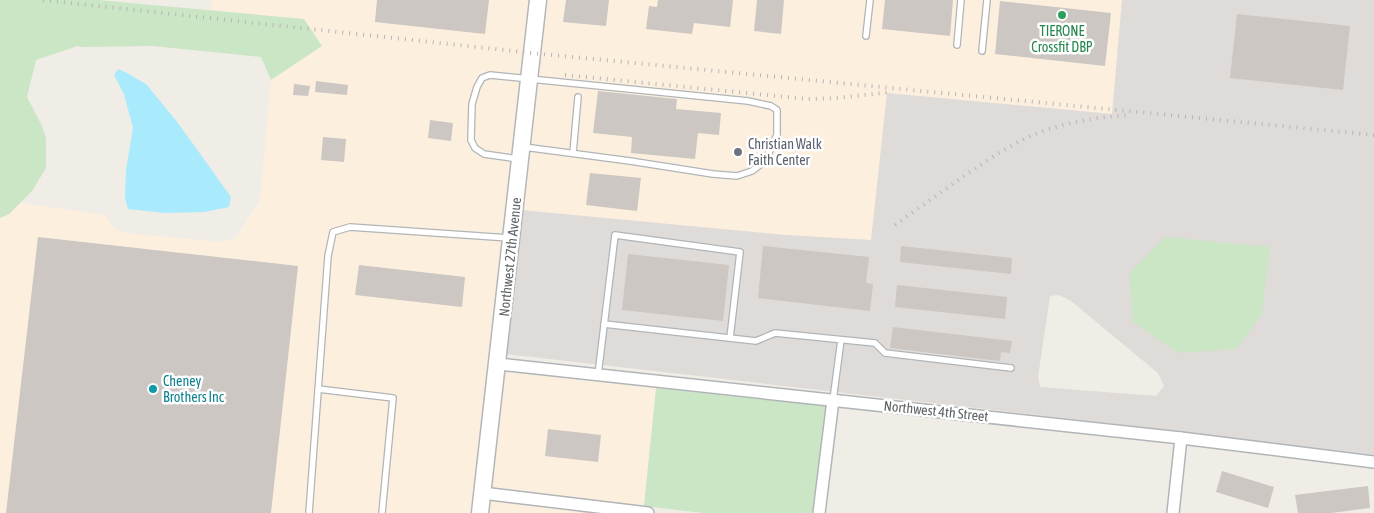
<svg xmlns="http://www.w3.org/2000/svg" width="1374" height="513" font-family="'Asap Condensed',sans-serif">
  <rect width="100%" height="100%" fill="#f0ece6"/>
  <g fill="#fdefde">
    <polygon points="212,0 533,0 474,513 0,513 0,218 9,214 21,203 104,215 116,230 133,234 170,237 217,242 235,239 260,201 271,80 322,46 304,19 211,10"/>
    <polygon points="544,0 1122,0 1112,114 888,93 872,240 786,235 521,210"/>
    <polygon points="503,372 656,388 644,506 489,487"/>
    <polygon points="487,500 592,513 486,513"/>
  </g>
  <path fill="#dfdbd8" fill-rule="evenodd" d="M1122,0H1374V455L1187,432L505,354L521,210L786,235L871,240L887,93L1112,114ZM1059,295L1071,301L1158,373L1164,386L1156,396L1040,387L1038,377L1050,296Z"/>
  <g fill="#cbe6c4">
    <polygon points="0,0 98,0 304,19 322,46 271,80 261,57 153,46 81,47 78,46 36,60 27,97 41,124 46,138 46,168 32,191 9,214 0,218"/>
    <polygon points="1165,237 1270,247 1262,314 1236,349 1178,353 1133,322 1129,274"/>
    <polygon points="656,388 826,406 813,513 703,513 644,506"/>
  </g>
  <polygon fill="#a9eafd" points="118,69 127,73 146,84 178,123 231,197 229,207 204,212 165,213 128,209 125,198 126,170 133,128 124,94 114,75"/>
  <g fill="#ccc7c3">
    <polygon points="377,0 489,0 485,34 375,22"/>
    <polygon points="566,0 609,0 606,26 563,22"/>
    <polygon points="658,0 733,0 730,27 694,23 692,34 646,29 649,6 657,7"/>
    <polygon points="757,0 784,0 781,34 754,31"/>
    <polygon points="885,0 953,0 950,36 882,29"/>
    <polygon points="1000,1 1111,13 1105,66 995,54"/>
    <polygon points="1237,14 1350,26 1343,90 1230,78"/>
    <polygon points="316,81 348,85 347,95 315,92"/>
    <polygon points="294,84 310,86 308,96 293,95"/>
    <polygon points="598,91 677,99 676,109 721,113 719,135 698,133 695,159 631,153 632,137 593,133"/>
    <polygon points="430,120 453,123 451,141 428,138"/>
    <polygon points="323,137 346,139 344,162 321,160"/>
    <polygon points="590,173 641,178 637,211 586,205"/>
    <polygon points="38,237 298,266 271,513 6,513"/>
    <polygon points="763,246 869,257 866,283 873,284 870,311 758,298"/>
    <polygon points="901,246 1012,258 1011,274 900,262"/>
    <polygon points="628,254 729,265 723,321 622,310"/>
    <polygon points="359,265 465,277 462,307 355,295"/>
    <polygon points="897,285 1007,297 1005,319 895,307"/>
    <polygon points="893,327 1012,341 1010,353 1001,352 1000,361 890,348"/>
    <polygon points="548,429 601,435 598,462 545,456"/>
    <polygon points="1222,471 1274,487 1268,508 1216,492"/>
    <polygon points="1368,486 1370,508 1331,513 1298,513 1295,495"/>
  </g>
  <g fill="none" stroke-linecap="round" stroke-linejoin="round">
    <defs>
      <g id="lane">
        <polyline points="866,36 870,0"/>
        <polyline points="957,45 961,0"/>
        <polyline points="982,51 987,0"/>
        <polyline points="573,153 578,97"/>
        <polyline points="518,159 484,154 475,148 471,140 472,104 477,87 482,78 490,75 748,101 771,106 777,110 777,135 765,161 752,171 737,176 713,174 630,161 524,147"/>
        <polyline points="604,324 756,341 775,333 875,343 885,353 1011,368"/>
        <polyline points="598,375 615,235 740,252 730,338"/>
        <polyline points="318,389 393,398 382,513"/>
        <polyline points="833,400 841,340"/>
        <polyline points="309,513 328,256 333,232 350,227 509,238"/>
      </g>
      <g id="street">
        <polyline points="498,364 1181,438 1374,462"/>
        <polyline points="482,493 648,513"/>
        <polyline points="819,513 833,400"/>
        <polyline points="1173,513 1181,438"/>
      </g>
      <polyline id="secondary" points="480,513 538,0"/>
    </defs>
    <use href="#lane" stroke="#b1b5b8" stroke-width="8"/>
    <use href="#street" stroke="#b1b5b8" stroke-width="14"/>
    <use href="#secondary" stroke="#b3b7ba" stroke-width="19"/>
    <use href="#lane" stroke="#fff" stroke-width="5.5"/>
    <use href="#street" stroke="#fff" stroke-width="11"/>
    <use href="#secondary" stroke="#fff" stroke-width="16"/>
    <g stroke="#b4b5b6" stroke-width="4" stroke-dasharray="1 6" stroke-linecap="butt">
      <polyline points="43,0 532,53 1374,135"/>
      <polyline points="565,75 807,99 836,98 892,92"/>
      <path d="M895,225C917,209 939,194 961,178C985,162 1010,144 1038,133C1067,122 1097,117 1128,115"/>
    </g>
  </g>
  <circle fill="#2e9e5b" stroke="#fff" stroke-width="2" cx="1062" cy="15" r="5"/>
  <circle fill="#6b7280" stroke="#fff" stroke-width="2" cx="738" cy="152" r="5"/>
  <circle fill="#0f9aa8" stroke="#fff" stroke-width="2" cx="153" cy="389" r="5"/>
  <g text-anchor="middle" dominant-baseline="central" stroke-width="5" stroke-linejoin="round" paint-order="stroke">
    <g font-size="14" fill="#27864d" stroke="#fff">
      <text x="1062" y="31">TIERONE<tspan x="1062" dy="16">Crossfit DBP</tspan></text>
    </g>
    <g font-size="14" fill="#5b616d" stroke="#fff" text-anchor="start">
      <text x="748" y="144">Christian Walk<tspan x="748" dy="16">Faith Center</tspan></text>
    </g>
    <g font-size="14" fill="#5e6366" stroke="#fff">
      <text transform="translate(510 257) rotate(-84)">Northwest 27th Avenue</text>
      <text transform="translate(936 411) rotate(6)">Northwest 4th Street</text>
    </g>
    <g font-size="14" fill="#0d838f" stroke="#fff" text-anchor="start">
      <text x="163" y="381">Cheney<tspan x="163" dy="16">Brothers Inc</tspan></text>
    </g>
  </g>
</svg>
